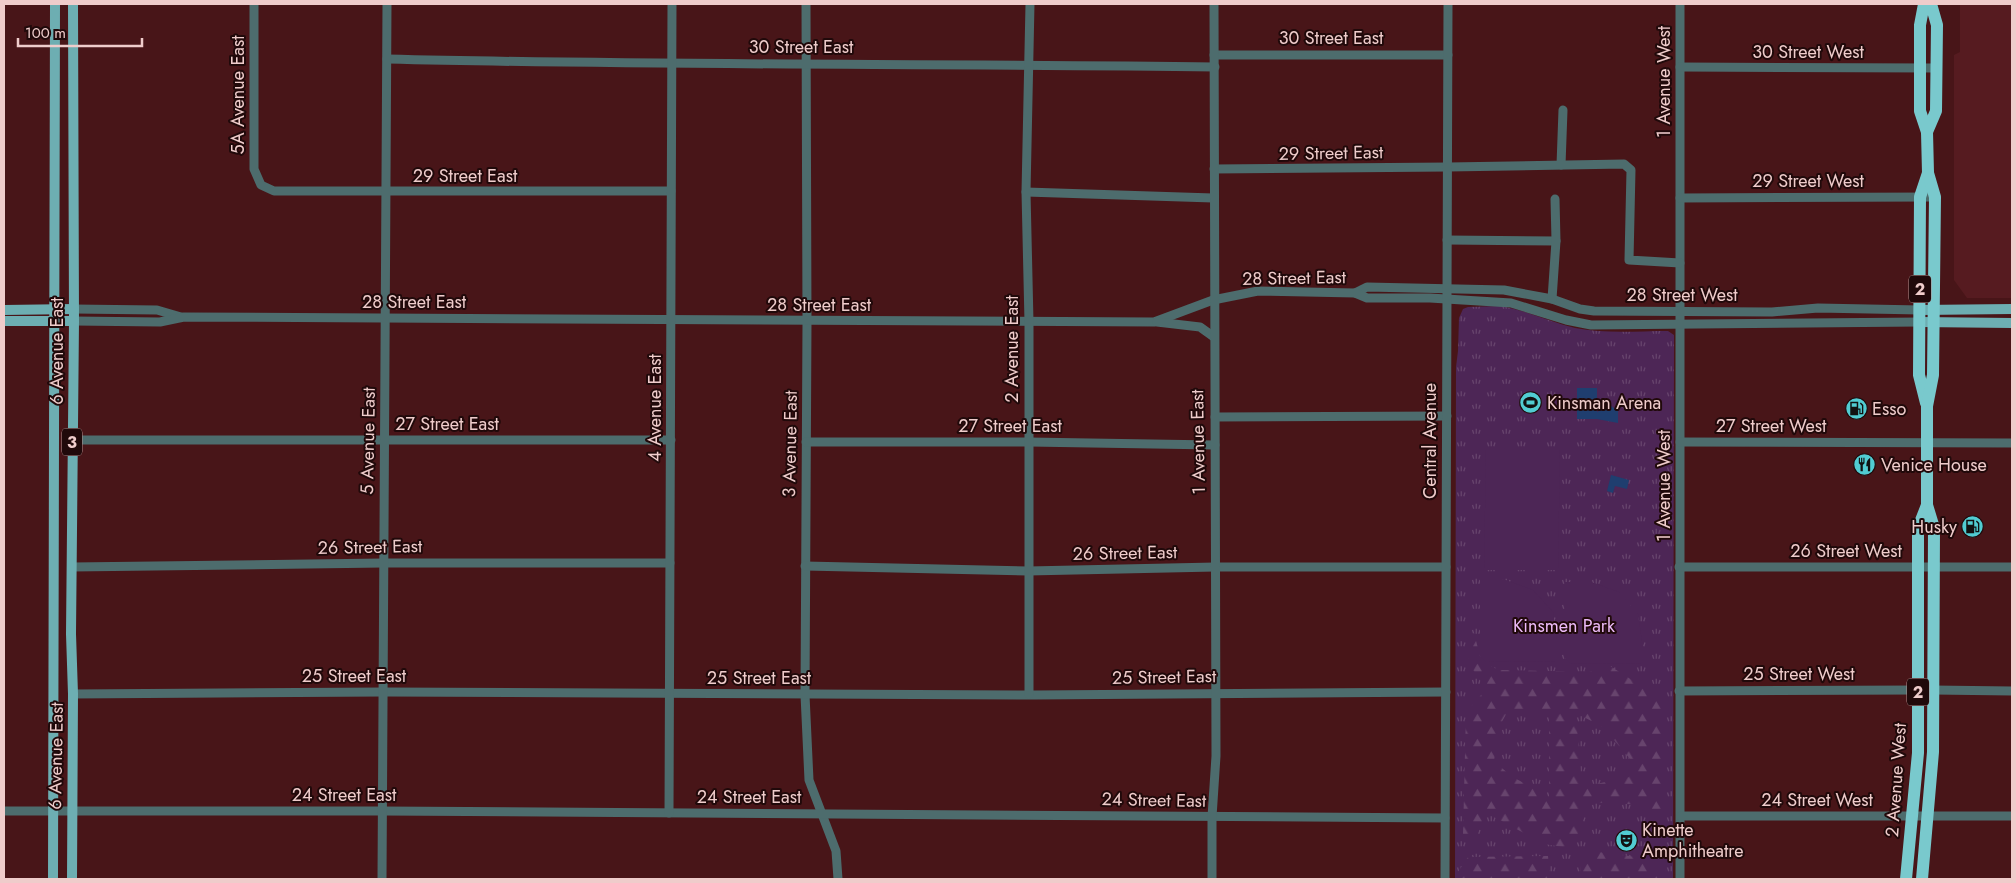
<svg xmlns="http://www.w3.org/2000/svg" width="2016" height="883" font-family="Jost,sans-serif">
  <defs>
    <pattern id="grass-tufts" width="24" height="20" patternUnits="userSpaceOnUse" patternTransform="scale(1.25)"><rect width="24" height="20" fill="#4d2656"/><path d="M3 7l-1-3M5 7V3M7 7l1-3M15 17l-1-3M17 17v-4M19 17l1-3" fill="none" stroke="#67446d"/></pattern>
    <pattern id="forest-firs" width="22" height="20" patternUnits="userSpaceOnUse" patternTransform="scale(1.25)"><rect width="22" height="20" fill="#4d2656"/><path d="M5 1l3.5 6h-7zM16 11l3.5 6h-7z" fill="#67446d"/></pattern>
  </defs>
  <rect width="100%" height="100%" fill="#481518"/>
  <polygon fill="#561b20" points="1960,4 2012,4 2012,298 1967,298 1954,280 1954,55 1960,52"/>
  <path fill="url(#grass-tufts)" d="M1500,306C1526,310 1550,322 1575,328C1605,334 1637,331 1668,331L1674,335L1673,879H1455L1456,367L1458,351L1459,318L1463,309L1468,307Z"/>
  <g fill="url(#forest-firs)" fill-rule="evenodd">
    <path d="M1474,633L1481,660L1498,670L1589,672L1610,666L1632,680L1665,705L1664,847L1647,836V805L1585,802L1581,829L1569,848L1544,844L1487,813L1475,839L1463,835L1466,712L1482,694L1480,679L1470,666L1466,640ZM1509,709L1549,714V797L1511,776L1494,761L1499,727ZM1576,713L1603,727L1631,760L1629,777L1582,787Z"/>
    <polygon points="1579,852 1599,852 1667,861 1664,879 1581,879"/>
    <polygon points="1548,856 1550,878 1459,879 1458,872 1468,857"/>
  </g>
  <g fill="#4d2656">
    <polygon points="1486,449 1560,449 1558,570 1484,570"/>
    <polygon points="1480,580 1506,580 1533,590 1553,612 1557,639 1557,661 1486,662 1480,656"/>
    <polygon points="1565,582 1591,582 1619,592 1638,614 1642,641 1642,663 1571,664 1565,658"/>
  </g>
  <g fill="#1f3e6f">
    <polygon points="1577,388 1597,388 1597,412 1610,405 1615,409 1618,407 1618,423 1597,419 1577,419"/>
    <polygon points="1611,475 1629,480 1627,489 1615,486 1613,493 1607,491"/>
  </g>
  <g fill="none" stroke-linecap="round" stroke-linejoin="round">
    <g stroke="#4d6c6d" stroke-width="9">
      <polyline points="254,4 254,169 261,185 274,191 671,191"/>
      <polyline points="806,4 807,321 805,695 809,780 836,851 838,879"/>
      <polyline points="1680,4 1680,879"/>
      <polyline points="1214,55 1448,55"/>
      <path d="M387,59C663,66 939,63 1215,67"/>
      <polyline points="1680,67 1936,68"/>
      <polyline points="1561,165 1563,110"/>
      <polyline points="1214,169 1448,167 1624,164 1631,170 1629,260 1680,263"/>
      <polyline points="1026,192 1213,198"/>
      <polyline points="1680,198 1935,197"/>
      <polyline points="1447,240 1556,241"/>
      <polyline points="1355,293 1367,287 1504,290 1552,299 1580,309 1594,311 1772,312 1818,308 1920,310"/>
      <polyline points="1552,299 1556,241 1555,199"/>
      <polyline points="74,309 157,310 181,317"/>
      <polyline points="74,321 160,322 184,317 1154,322 1213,300 1258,291 1355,293 1367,298 1430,298 1511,303 1566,320 1591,325 1920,322"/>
      <polyline points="1157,322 1200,327 1214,337"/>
      <polyline points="1215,417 1447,416"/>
      <polyline points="72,440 671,440"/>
      <polyline points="806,442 1029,442 1215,445"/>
      <polyline points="1680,442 2012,443"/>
      <polyline points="805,566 1028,571 1215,567 1446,567"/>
      <polyline points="72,567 383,563 670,563"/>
      <polyline points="1679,567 2012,567"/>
      <polyline points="1933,690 2012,691"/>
      <polyline points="1679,691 1918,690"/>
      <polyline points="73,694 384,692 1035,695 1446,692"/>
      <polyline points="1029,694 1029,322 1026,192 1030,4"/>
      <polyline points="4,811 382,811 1445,818"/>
      <polyline points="669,813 672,4"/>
      <polyline points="1681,816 2012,816"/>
      <polyline points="382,879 387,4"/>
      <polyline points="1212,879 1212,817 1216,756 1214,4"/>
      <polyline points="1445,879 1448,4"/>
    </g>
    <g stroke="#6daeb2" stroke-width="10">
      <polyline points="4,310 74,309"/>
      <polyline points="1920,310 2012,309"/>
      <polyline points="4,321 74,321"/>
      <polyline points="1920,322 2012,323"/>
      <polyline points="53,879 55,4"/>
      <polyline points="72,879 73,694 71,634 74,321 73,4"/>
    </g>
    <g stroke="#79c9cd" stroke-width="12">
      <polyline points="1927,132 1936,111 1937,25 1931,4"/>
      <polyline points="1926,403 1919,375 1920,197 1928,173"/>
      <polyline points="1906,879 1918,753 1918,528 1927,505"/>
      <polyline points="1922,879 1933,752 1934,528 1927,505 1927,406 1933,375 1935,197 1928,173 1927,132 1920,111 1920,25 1924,4"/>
    </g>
  </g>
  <defs>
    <symbol id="stadium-disc" viewBox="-11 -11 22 22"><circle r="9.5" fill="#51ccd2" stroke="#20090a"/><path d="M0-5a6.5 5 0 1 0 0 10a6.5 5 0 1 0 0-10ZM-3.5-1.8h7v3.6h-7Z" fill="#111"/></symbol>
    <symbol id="fuel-disc" viewBox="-11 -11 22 22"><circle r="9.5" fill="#51ccd2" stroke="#20090a"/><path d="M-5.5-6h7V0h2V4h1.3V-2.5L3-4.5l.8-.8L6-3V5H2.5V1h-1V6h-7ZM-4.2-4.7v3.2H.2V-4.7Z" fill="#111"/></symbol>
    <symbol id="restaurant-disc" viewBox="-11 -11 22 22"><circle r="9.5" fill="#51ccd2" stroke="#20090a"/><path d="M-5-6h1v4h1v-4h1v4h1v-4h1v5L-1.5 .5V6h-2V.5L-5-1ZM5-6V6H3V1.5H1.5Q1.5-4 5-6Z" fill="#111"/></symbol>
    <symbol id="theatre-disc" viewBox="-11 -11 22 22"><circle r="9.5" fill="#51ccd2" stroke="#20090a"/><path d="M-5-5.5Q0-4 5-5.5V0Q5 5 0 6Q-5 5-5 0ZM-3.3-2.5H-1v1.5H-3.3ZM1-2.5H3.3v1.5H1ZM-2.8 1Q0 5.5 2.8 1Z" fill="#111"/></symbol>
  </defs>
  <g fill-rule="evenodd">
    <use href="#stadium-disc" x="1518" y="390" width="25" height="25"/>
    <use href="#fuel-disc" x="1844" y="396" width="25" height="25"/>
    <use href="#restaurant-disc" x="1852" y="452" width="25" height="25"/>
    <use href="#fuel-disc" x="1960" y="514" width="25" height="25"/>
    <use href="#theatre-disc" x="1614" y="828" width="25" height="25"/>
  </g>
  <g text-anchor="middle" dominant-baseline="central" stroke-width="4" stroke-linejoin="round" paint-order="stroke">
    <g fill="#20090a" stroke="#b19291" stroke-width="1">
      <rect x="1909" y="275.5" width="22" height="27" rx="4"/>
      <rect x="62" y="428.5" width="20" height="27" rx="4"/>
      <rect x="1907" y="678.5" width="22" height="27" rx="4"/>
    </g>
    <g font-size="16" font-weight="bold" fill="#efcccb">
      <text x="1920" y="289">2</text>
      <text x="72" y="442">3</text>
      <text x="1918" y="692">2</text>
    </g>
    <g font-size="18" fill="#efcccb" stroke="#20090a">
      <text x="1331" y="38">30 Street East</text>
      <text x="801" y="47">30 Street East</text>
      <text x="1808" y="52">30 Street West</text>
      <text transform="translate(1664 82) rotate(-90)">1 Avenue West</text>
      <text transform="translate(238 95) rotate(-90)">5A Avenue East</text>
      <text transform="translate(1331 153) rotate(-1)">29 Street East</text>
      <text x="465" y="176">29 Street East</text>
      <text x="1808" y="181">29 Street West</text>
      <text transform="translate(1294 278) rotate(-1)">28 Street East</text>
      <text x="1682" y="295">28 Street West</text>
      <text x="414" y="302">28 Street East</text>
      <text x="819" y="305">28 Street East</text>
      <text transform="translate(1012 349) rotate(-90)">2 Avenue East</text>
      <text transform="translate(57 351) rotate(-90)">6 Avenue East</text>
      <text transform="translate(655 408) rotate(-90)">4 Avenue East</text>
      <text x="447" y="424">27 Street East</text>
      <text x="1010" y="426">27 Street East</text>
      <text x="1771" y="426">27 Street West</text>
      <text transform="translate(368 441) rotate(-89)">5 Avenue East</text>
      <text transform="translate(1430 441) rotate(-90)">Central Avenue</text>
      <text transform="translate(1198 442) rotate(-91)">1 Avenue East</text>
      <text transform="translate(790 444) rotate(-89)">3 Avenue East</text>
      <text transform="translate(1664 486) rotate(-90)">1 Avenue West</text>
      <text transform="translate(370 547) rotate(-1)">26 Street East</text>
      <text x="1846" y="551">26 Street West</text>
      <text transform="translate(1125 553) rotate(-1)">26 Street East</text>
      <text x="1799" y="674">25 Street West</text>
      <text x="354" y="676">25 Street East</text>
      <text transform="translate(1164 677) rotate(-1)">25 Street East</text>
      <text x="759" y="678">25 Street East</text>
      <text transform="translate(56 756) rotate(-89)">6 Avenue East</text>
      <text transform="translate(1896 780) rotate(-86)">2 Avenue West</text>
      <text x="344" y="795">24 Street East</text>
      <text x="749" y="797">24 Street East</text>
      <text transform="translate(1154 800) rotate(1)">24 Street East</text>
      <text x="1817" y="800">24 Street West</text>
    </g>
    <g font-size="18" fill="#efcccb" stroke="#20090a" text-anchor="start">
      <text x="1547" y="403">Kinsman Arena</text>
      <text x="1872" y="409">Esso</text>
      <text x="1881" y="465">Venice House</text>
      <text x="1957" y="527" text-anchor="end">Husky</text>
      <text x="1642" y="830">Kinette<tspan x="1642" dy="21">Amphitheatre</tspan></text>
    </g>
    <g font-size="18" fill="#edbbf9" stroke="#20090a">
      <text x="1564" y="626">Kinsmen Park</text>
    </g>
  </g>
  <rect width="2016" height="883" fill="none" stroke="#efcccb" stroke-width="10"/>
  <path d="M18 38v8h124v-8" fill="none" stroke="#efcccb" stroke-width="2.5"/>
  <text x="25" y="38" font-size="15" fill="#efcccb" stroke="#20090a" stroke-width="4" paint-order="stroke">100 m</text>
</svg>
